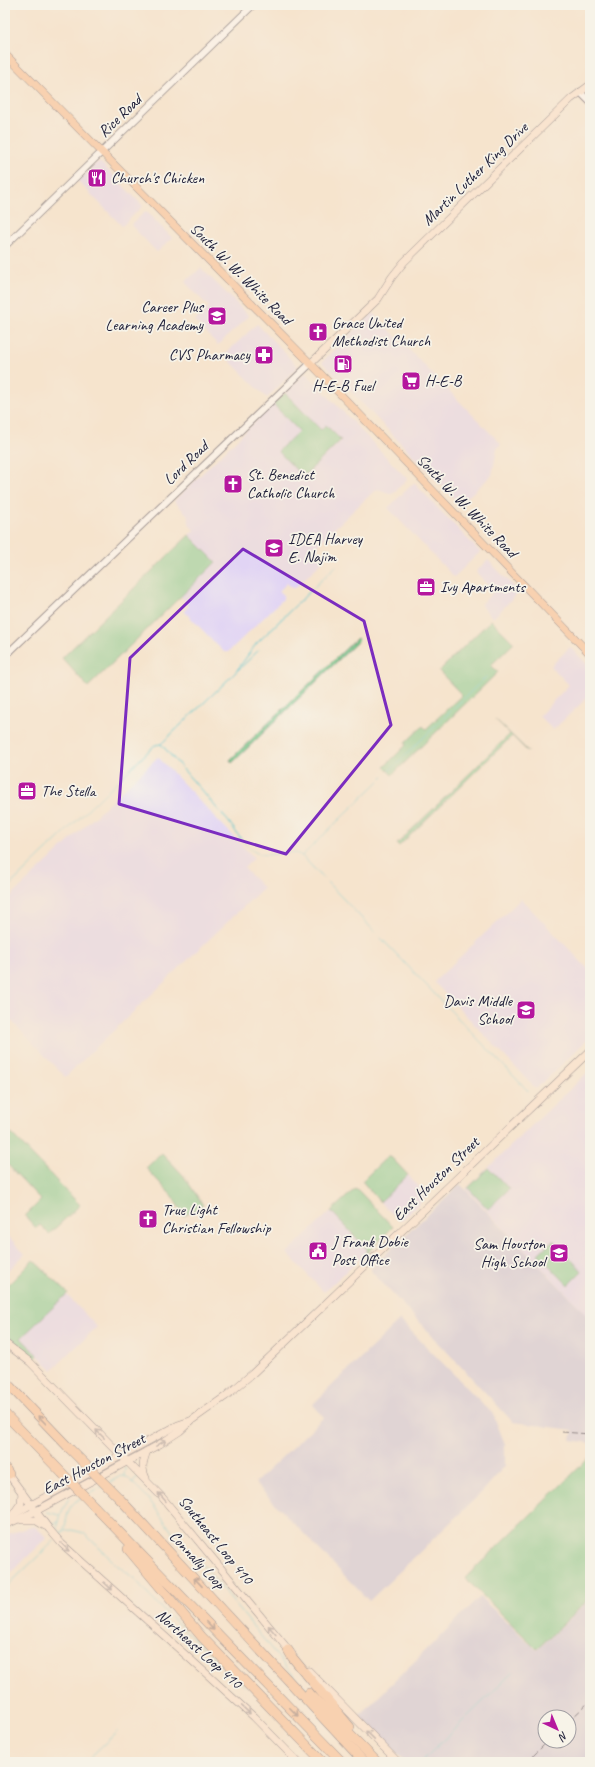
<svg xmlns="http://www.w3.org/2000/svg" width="595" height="1767" font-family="Caveat,sans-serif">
  <rect width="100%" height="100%" fill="#f7f3e8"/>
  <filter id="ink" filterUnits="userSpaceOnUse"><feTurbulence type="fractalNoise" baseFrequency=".025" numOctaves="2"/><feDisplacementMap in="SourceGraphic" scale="8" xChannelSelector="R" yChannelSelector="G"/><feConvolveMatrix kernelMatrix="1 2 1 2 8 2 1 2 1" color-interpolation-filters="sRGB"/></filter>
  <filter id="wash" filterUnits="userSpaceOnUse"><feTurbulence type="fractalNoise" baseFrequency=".012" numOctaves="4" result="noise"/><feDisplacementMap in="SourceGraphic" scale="16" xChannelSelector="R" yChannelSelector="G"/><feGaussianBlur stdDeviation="0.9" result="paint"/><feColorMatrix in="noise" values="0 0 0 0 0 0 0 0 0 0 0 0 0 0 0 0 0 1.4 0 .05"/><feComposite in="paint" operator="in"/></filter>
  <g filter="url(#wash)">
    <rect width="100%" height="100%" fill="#f5e4cd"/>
    <g fill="#e1d4f4">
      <polygon points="96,163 101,163 143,206 122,226 78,181"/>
      <polygon points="146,211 172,238 157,252 131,225"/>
      <polygon points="201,268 249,316 218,345 195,321 209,307 185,282"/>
      <polygon points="373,313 501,444 497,448 492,475 460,504 322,362"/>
      <polygon points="257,324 298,367 267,398 224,355"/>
      <polygon points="304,374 307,374 407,479 392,494 378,489 372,493 318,544 318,552 323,558 323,561 295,588 292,588 287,583 279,591 283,595 283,599 228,652 224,652 184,611 189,606 180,596 216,562 189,535 195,530 190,526 187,514 174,501 273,404 299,431 303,477 341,441 326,425 321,430 285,393"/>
      <polygon points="414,483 480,552 454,577 388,508"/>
      <polygon points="488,560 519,592 493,618 481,605 494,591 476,572"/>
      <polygon points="570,647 590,667 590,695 553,730 539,716 569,685 551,666"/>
      <polygon points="158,757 254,858 244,868 263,888 65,1077 5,1014 5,902"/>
      <polygon points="521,899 590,971 590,1037 536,1089 435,983 436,980"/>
      <polygon points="590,1070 590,1318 466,1189"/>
      <polygon points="408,1175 425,1193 426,1197 402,1220 397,1219 380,1202"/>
      <polygon points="331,1211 368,1251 324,1292 287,1253"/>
      <polygon points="5,1233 25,1254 5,1274"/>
      <polygon points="66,1294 97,1327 52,1370 21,1338"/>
      <polygon points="35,1526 47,1538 5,1578 5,1535"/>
    </g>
    <g fill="#c5c0db" fill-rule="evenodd">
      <polygon points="460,1184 590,1318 590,1443 571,1440 573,1430 513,1422 372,1272 371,1269 376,1263"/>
      <polygon points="400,1320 493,1414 505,1444 505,1466 482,1492 369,1601 255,1483 324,1417 312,1405"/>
      <path d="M480,1597L537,1650L590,1599V1762H406L358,1717ZM545,1717H569V1741H545Z"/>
    </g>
    <g fill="#7acb8c" stroke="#4e7664">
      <polygon points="285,393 321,430 326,425 341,440 303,477 278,451 299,431 273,404"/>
      <polygon points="189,535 216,562 88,687 62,658"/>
      <polygon points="491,620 514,643 491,665 498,672 392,775 384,767 406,745 405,743 423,726 426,729 462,695 439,671"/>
      <polygon points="357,638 359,640 232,763 230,760"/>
      <polygon points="495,719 527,750 528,752 512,736 399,846 397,844 510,734"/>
      <polygon points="8,1130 80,1205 49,1234 40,1225 36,1228 25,1216 41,1200 8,1165 5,1168 5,1133"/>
      <polygon points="162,1153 183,1175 203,1205 184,1216 172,1196 146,1168"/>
      <polygon points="389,1155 408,1175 380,1202 362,1181"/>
      <polygon points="489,1168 509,1189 488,1209 468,1188"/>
      <polygon points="356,1188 393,1227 365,1255 364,1254 368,1250 331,1211"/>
      <polygon points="553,1240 582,1271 568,1285 538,1254"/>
      <polygon points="33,1260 68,1293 21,1338 38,1356 33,1359 5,1339 5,1288"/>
      <polygon points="590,1457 590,1598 537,1649 465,1578"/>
    </g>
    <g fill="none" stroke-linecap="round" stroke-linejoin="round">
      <g stroke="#59c6cf" stroke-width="1">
        <polyline points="238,670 259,650"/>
        <polyline points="161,744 235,673 256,644 336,566"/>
        <polyline points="389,771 486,677"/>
        <polyline points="302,856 383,777"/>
        <path d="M5,890L155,745L161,744C183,770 206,795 228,821C237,832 244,847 257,853C271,859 289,847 302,856L528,1091"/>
        <polyline points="124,1476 125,1468"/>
        <polyline points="133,1481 138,1477"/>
        <polyline points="110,1482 121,1476 127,1477 148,1498 180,1543 203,1565 287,1668 307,1689"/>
        <polyline points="89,1494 102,1487"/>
        <polyline points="47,1512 60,1515"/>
        <polyline points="50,1524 59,1522"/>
        <polyline points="64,1531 72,1530 84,1533 117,1565 136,1580 150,1597 244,1686"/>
        <polyline points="61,1534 57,1528 62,1511 69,1498"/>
        <path d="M60,1535C71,1524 61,1508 81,1498"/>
        <polyline points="5,1588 54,1541"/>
        <polyline points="85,1762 117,1732"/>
        <polyline points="421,1762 512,1673"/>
      </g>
    </g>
  </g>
  <g filter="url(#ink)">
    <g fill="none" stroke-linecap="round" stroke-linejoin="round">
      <defs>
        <g id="tertiary">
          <polyline points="580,92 590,102"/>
          <polyline points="5,246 253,5"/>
          <polyline points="5,656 310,364"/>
        </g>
        <g id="secondary">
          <polyline points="310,364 378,299 392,277 404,262 571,99 590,85"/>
          <polyline points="5,1343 30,1362 161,1496 292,1654"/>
          <polyline points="6,1471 49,1529 62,1544 199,1667 254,1717 298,1762"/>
          <path d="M146,1478C141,1468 143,1462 147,1451"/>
          <polyline points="14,1513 21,1503 22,1492"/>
          <polyline points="5,1519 130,1451 178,1425 190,1421"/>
          <polyline points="22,1520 35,1520 45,1526"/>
          <polyline points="5,1525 36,1511 160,1444 180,1431 192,1420 226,1396 252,1374 590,1051"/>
          <polyline points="309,1671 398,1762"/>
        </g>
        <polyline id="primary" points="5,54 317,370 590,654"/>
        <g id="motorway">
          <polyline points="5,1381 69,1448"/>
          <polyline points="5,1414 62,1473"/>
          <polyline points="5,1468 9,1474"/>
          <polyline points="119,1498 364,1762"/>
          <polyline points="95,1507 342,1762"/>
          <polyline points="128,1549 202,1637 323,1762"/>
          <polyline points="288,1650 292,1657 350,1727"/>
          <polyline points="309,1693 377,1762"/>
        </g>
      </defs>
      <use href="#tertiary" stroke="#423f51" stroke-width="8"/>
      <use href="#secondary" stroke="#423f51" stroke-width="8"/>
      <use href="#primary" stroke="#423f51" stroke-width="8"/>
      <use href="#motorway" stroke="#423f51" stroke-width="10"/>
      <use href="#tertiary" stroke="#fff" stroke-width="6"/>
      <use href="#secondary" stroke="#fde4d1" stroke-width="7"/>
      <use href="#primary" stroke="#fbbb8d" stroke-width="7"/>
      <use href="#motorway" stroke="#fbbb8d" stroke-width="9"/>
      <g stroke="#22223b" stroke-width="1" stroke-dasharray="6 3" stroke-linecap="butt">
        <polyline points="562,1432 590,1434"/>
        <polyline points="569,1721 590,1701"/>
        <polyline points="527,1762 548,1741"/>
      </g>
      <defs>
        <g id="motorway-bridge">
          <polyline points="69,1448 119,1498"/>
          <polyline points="62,1473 95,1507"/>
        </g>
      </defs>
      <use href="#motorway-bridge" stroke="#423f51" stroke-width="10" stroke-linecap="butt"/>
      <use href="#motorway-bridge" stroke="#fbbb8d" stroke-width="9"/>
    </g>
    <defs><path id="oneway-shaft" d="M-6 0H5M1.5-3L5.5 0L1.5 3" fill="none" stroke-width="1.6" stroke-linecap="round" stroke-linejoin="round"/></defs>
    <g stroke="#8e6e64">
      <use href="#oneway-shaft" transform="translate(42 1420) rotate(-134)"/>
      <use href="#oneway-shaft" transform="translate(198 1582) rotate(-133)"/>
      <use href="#oneway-shaft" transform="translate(210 1626) rotate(46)"/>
      <use href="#oneway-shaft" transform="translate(294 1712) rotate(46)"/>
    </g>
    <g stroke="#9a8d8e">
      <use href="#oneway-shaft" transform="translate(100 1434) rotate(-135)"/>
      <use href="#oneway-shaft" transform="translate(161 1443) rotate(-31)"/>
      <use href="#oneway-shaft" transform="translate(162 1497) rotate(-132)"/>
      <use href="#oneway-shaft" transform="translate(65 1547) rotate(45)"/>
      <use href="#oneway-shaft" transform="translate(108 1586) rotate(42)"/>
      <use href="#oneway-shaft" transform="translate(272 1630) rotate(-130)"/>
      <use href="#oneway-shaft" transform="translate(246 1710) rotate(43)"/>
      <use href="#oneway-shaft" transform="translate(370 1735) rotate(-136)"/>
    </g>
  </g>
  <path d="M0 0H595V1767H0ZM243,549L364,621L391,725L286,854L119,804L130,658Z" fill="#f5e4cd" fill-opacity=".55" fill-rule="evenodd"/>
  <path fill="none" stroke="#7b2cbf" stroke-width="3" stroke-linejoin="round" d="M243,549L364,621L391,725L286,854L119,804L130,658Z"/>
  <defs>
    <symbol id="restaurant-square" viewBox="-11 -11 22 22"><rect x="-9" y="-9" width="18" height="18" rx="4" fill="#b5179e" stroke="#f7f3e8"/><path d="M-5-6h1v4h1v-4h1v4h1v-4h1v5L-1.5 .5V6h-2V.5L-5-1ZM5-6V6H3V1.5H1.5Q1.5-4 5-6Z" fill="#fff"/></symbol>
    <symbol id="school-square" viewBox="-11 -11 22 22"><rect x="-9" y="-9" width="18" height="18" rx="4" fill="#b5179e" stroke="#f7f3e8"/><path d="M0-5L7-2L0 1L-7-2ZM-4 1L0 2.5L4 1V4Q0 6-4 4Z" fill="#fff"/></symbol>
    <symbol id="church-square" viewBox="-11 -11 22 22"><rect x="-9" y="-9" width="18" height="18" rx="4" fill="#b5179e" stroke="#f7f3e8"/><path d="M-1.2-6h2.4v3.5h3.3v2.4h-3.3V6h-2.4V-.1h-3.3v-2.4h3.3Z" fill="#fff"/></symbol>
    <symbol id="pharmacy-square" viewBox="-11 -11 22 22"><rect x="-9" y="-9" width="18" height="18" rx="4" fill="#b5179e" stroke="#f7f3e8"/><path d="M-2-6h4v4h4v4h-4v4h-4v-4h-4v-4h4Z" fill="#fff"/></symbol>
    <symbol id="fuel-square" viewBox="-11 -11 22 22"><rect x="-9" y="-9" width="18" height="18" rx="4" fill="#b5179e" stroke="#f7f3e8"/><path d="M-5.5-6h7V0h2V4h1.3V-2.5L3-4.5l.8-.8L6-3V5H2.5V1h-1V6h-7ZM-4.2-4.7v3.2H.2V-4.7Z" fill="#fff"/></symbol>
    <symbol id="supermarket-square" viewBox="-11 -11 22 22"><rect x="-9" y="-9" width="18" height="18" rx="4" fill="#b5179e" stroke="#f7f3e8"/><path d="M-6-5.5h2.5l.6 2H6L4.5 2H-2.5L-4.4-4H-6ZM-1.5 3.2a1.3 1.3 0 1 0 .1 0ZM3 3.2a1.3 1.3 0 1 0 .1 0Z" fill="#fff"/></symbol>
    <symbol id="office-square" viewBox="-11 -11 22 22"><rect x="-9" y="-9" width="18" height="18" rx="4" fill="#b5179e" stroke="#f7f3e8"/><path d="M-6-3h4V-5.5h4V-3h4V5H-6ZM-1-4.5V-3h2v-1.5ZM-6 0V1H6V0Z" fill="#fff"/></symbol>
    <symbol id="civic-square" viewBox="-11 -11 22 22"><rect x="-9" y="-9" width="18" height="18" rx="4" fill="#b5179e" stroke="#f7f3e8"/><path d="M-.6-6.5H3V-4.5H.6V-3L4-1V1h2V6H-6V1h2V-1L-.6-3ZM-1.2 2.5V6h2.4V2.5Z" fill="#fff"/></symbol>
  </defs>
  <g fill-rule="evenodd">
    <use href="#restaurant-square" x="86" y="167" width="22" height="22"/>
    <use href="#school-square" x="206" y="305" width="22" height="22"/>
    <use href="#church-square" x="307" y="321" width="22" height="22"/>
    <use href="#pharmacy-square" x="253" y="344" width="22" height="22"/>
    <use href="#fuel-square" x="332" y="353" width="22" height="22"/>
    <use href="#supermarket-square" x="400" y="370" width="22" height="22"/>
    <use href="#church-square" x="222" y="473" width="22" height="22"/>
    <use href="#school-square" x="263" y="537" width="22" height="22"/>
    <use href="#office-square" x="415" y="576" width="22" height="22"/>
    <use href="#office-square" x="16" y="780" width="22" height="22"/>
    <use href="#school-square" x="515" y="999" width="22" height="22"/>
    <use href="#church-square" x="137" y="1208" width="22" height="22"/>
    <use href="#civic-square" x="307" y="1240" width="22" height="22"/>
    <use href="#school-square" x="548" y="1242" width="22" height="22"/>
  </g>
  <g text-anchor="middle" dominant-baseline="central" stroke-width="3.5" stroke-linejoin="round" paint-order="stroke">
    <g font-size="16" fill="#22223b" stroke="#f7f3e8">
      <text transform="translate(120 116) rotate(-44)">Rice Road</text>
      <text transform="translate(475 174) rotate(-44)">Martin Luther King Drive</text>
      <text transform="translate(241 274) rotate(45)">South W. W. White Road</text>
      <text transform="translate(186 463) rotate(-44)">Lord Road</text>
      <text transform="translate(467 506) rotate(46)">South W. W. White Road</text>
      <text transform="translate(436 1179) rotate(-44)">East Houston Street</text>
      <text transform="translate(94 1464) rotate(-28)">East Houston Street</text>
      <text transform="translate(216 1540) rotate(51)">Southeast Loop 410</text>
      <text transform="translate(197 1560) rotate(47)">Connally Loop</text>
      <text transform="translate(199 1649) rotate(42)">Northeast Loop 410</text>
    </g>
    <g font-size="16" fill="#22223b" stroke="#f7f3e8" text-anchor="start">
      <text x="111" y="178">Church's Chicken</text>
      <text x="203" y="307" text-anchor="end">Career Plus<tspan x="203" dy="18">Learning Academy</tspan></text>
      <text x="332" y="323">Grace United<tspan x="332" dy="18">Methodist Church</tspan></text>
      <text x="250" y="355" text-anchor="end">CVS Pharmacy</text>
      <text x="425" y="381">H-E-B</text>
      <text x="343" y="386" text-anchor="middle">H-E-B Fuel</text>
      <text x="247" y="475">St. Benedict<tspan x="247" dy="18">Catholic Church</tspan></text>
      <text x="288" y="539">IDEA Harvey<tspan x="288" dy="18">E. Najim</tspan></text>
      <text x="440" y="587">Ivy Apartments</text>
      <text x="41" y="791">The Stella</text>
      <text x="512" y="1001" text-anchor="end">Davis Middle<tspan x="512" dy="18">School</tspan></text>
      <text x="162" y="1210">True Light<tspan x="162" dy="18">Christian Fellowship</tspan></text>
      <text x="332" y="1242">J Frank Dobie<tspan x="332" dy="18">Post Office</tspan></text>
      <text x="545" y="1244" text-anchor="end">Sam Houston<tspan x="545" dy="18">High School</tspan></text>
    </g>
  </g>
  <rect width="595" height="1767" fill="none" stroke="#f7f3e8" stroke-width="20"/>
  <g transform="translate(557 1729) rotate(136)"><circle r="19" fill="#f7f3e8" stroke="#a29fa3"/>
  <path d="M0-3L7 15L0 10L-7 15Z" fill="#b5179e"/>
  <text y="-6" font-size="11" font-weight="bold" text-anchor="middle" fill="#22223b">N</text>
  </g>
</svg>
